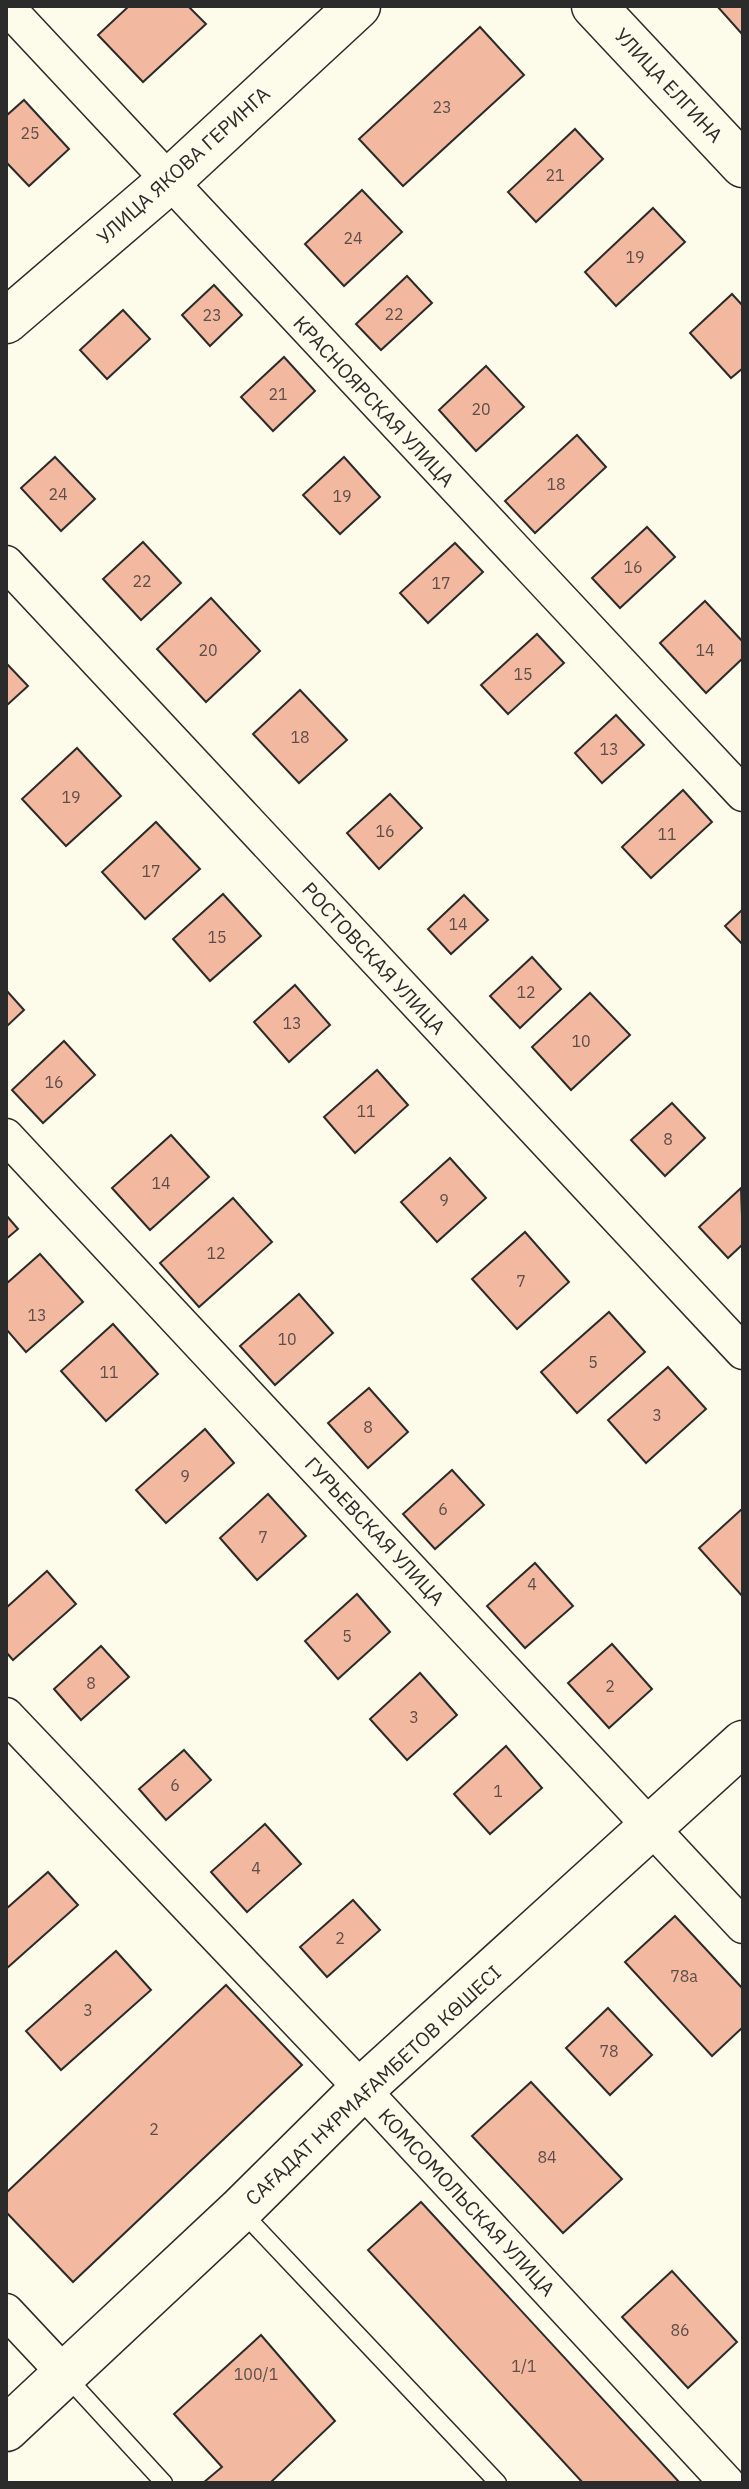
<svg xmlns="http://www.w3.org/2000/svg" width="749" height="2489" font-family="'IBM Plex Sans',sans-serif">
  <rect width="100%" height="100%" fill="#fdfbea"/>
  <g fill="#f2b8a0" stroke="#2b2b2b" stroke-width="2">
    <polygon points="129,6 188,6 206,24 143,82 98,35"/>
    <polygon points="717,6 743,6 743,33 742,34"/>
    <polygon points="480,27 524,75 403,186 359,139"/>
    <polygon points="24,100 69,149 29,186 6,162 6,116"/>
    <polygon points="575,129 603,159 536,222 508,192"/>
    <polygon points="362,190 402,232 344,286 305,244"/>
    <polygon points="653,208 685,242 616,306 585,272"/>
    <polygon points="407,276 432,303 381,350 356,324"/>
    <polygon points="214,285 242,315 210,346 182,315"/>
    <polygon points="732,294 743,306 743,368 731,378 690,333"/>
    <polygon points="123,310 150,339 107,379 80,350"/>
    <polygon points="284,357 315,391 273,431 241,397"/>
    <polygon points="486,366 524,407 476,451 439,410"/>
    <polygon points="577,435 606,467 535,533 505,501"/>
    <polygon points="55,457 95,499 61,531 21,488"/>
    <polygon points="344,457 380,497 340,534 303,495"/>
    <polygon points="647,527 675,557 620,608 592,578"/>
    <polygon points="143,542 181,583 141,620 103,579"/>
    <polygon points="455,543 483,572 428,623 400,593"/>
    <polygon points="211,598 260,651 206,702 157,649"/>
    <polygon points="705,601 743,642 743,658 706,693 660,643"/>
    <polygon points="537,634 564,663 508,714 481,685"/>
    <polygon points="6,663 28,686 6,706"/>
    <polygon points="300,690 347,740 299,783 253,734"/>
    <polygon points="616,715 644,745 602,783 575,753"/>
    <polygon points="77,748 121,796 66,846 22,799"/>
    <polygon points="683,790 712,822 651,878 622,847"/>
    <polygon points="390,794 422,828 379,869 347,833"/>
    <polygon points="156,822 200,869 145,919 102,872"/>
    <polygon points="223,894 261,936 210,981 173,939"/>
    <polygon points="464,895 488,920 451,954 428,929"/>
    <polygon points="743,909 743,945 725,926"/>
    <polygon points="532,957 561,989 520,1028 490,996"/>
    <polygon points="295,985 330,1025 289,1062 254,1022"/>
    <polygon points="6,990 24,1010 6,1027"/>
    <polygon points="590,993 630,1035 571,1090 532,1047"/>
    <polygon points="64,1041 95,1075 43,1123 12,1090"/>
    <polygon points="377,1070 408,1105 355,1153 324,1117"/>
    <polygon points="672,1103 705,1138 665,1176 631,1140"/>
    <polygon points="171,1135 209,1177 150,1230 112,1188"/>
    <polygon points="450,1158 486,1198 437,1242 401,1202"/>
    <polygon points="741,1188 743,1244 728,1258 699,1227"/>
    <polygon points="233,1198 272,1242 199,1307 160,1263"/>
    <polygon points="6,1215 18,1229 6,1239"/>
    <polygon points="525,1232 569,1282 517,1329 472,1279"/>
    <polygon points="40,1254 83,1302 26,1352 6,1329 6,1284"/>
    <polygon points="299,1294 333,1333 275,1385 240,1346"/>
    <polygon points="609,1312 645,1352 577,1413 541,1372"/>
    <polygon points="113,1324 158,1374 106,1421 61,1371"/>
    <polygon points="668,1367 706,1409 646,1463 608,1420"/>
    <polygon points="369,1388 408,1432 368,1468 328,1423"/>
    <polygon points="205,1429 234,1463 166,1523 136,1490"/>
    <polygon points="452,1470 484,1505 435,1549 403,1514"/>
    <polygon points="268,1494 306,1536 257,1580 220,1538"/>
    <polygon points="743,1508 743,1597 699,1548"/>
    <polygon points="535,1563 573,1606 525,1648 487,1606"/>
    <polygon points="47,1571 76,1604 13,1660 6,1652 6,1608"/>
    <polygon points="357,1594 390,1632 338,1679 305,1641"/>
    <polygon points="612,1644 652,1689 609,1728 568,1683"/>
    <polygon points="101,1646 129,1677 81,1720 54,1689"/>
    <polygon points="420,1673 457,1715 407,1760 370,1719"/>
    <polygon points="506,1746 542,1788 490,1834 454,1794"/>
    <polygon points="184,1750 211,1780 166,1820 139,1789"/>
    <polygon points="265,1824 301,1864 247,1912 211,1872"/>
    <polygon points="48,1872 78,1905 6,1969 6,1909"/>
    <polygon points="353,1900 380,1930 327,1977 300,1947"/>
    <polygon points="675,1916 743,1989 743,2027 712,2056 625,1962"/>
    <polygon points="116,1951 151,1990 61,2070 26,2031"/>
    <polygon points="226,1985 302,2065 73,2282 6,2212 6,2193"/>
    <polygon points="608,2008 652,2055 610,2095 566,2048"/>
    <polygon points="531,2082 622,2179 563,2233 472,2136"/>
    <polygon points="421,2202 680,2483 583,2483 368,2250"/>
    <polygon points="672,2271 737,2342 688,2388 622,2317"/>
    <polygon points="261,2335 335,2421 270,2483 203,2483 222,2467 174,2414"/>
  </g>
  <g fill="none" stroke-linecap="round" stroke-linejoin="round">
    <defs>
      <g id="lane">
        <polyline points="241,2211 498,2483"/>
        <polyline points="65,2375 164,2483"/>
      </g>
      <g id="street">
        <polyline points="6,6 743,794"/>
        <polyline points="6,563 743,1352"/>
        <polyline points="6,1136 743,1926"/>
        <polyline points="6,1715 362,2089 727,2483"/>
        <polyline points="6,2311 65,2374"/>
      </g>
      <g id="secondary">
        <polyline points="594,6 743,165"/>
        <polyline points="6,321 168,182 358,6"/>
        <polyline points="6,2429 240,2210 362,2089 743,1743"/>
      </g>
    </defs>
    <use href="#lane" stroke="#2b2b2b" stroke-width="19"/>
    <use href="#street" stroke="#2b2b2b" stroke-width="37"/>
    <use href="#secondary" stroke="#2b2b2b" stroke-width="47"/>
    <use href="#lane" stroke="#fdfbea" stroke-width="16"/>
    <use href="#street" stroke="#fdfbea" stroke-width="34"/>
    <use href="#secondary" stroke="#fdfbea" stroke-width="44"/>
  </g>
  <g text-anchor="middle" dominant-baseline="central" stroke-width="6" stroke-linejoin="round" paint-order="stroke">
    <g font-size="16" fill="#5d4e48">
      <text x="442" y="107">23</text>
      <text x="30" y="133">25</text>
      <text x="555" y="175">21</text>
      <text x="353" y="238">24</text>
      <text x="635" y="257">19</text>
      <text x="394" y="314">22</text>
      <text x="212" y="315">23</text>
      <text x="278" y="394">21</text>
      <text x="481" y="409">20</text>
      <text x="556" y="484">18</text>
      <text x="58" y="494">24</text>
      <text x="342" y="496">19</text>
      <text x="633" y="567">16</text>
      <text x="142" y="581">22</text>
      <text x="441" y="583">17</text>
      <text x="208" y="650">20</text>
      <text x="705" y="650">14</text>
      <text x="523" y="674">15</text>
      <text x="300" y="737">18</text>
      <text x="609" y="749">13</text>
      <text x="71" y="797">19</text>
      <text x="385" y="831">16</text>
      <text x="667" y="834">11</text>
      <text x="151" y="871">17</text>
      <text x="458" y="924">14</text>
      <text x="217" y="937">15</text>
      <text x="526" y="992">12</text>
      <text x="292" y="1023">13</text>
      <text x="581" y="1041">10</text>
      <text x="54" y="1082">16</text>
      <text x="366" y="1111">11</text>
      <text x="668" y="1139">8</text>
      <text x="161" y="1183">14</text>
      <text x="444" y="1200">9</text>
      <text x="216" y="1253">12</text>
      <text x="521" y="1281">7</text>
      <text x="37" y="1315">13</text>
      <text x="287" y="1339">10</text>
      <text x="593" y="1362">5</text>
      <text x="109" y="1372">11</text>
      <text x="657" y="1415">3</text>
      <text x="368" y="1427">8</text>
      <text x="185" y="1476">9</text>
      <text x="443" y="1509">6</text>
      <text x="263" y="1537">7</text>
      <text x="532" y="1584">4</text>
      <text x="347" y="1636">5</text>
      <text x="91" y="1683">8</text>
      <text x="610" y="1686">2</text>
      <text x="414" y="1717">3</text>
      <text x="175" y="1785">6</text>
      <text x="498" y="1791">1</text>
      <text x="256" y="1868">4</text>
      <text x="340" y="1938">2</text>
      <text x="684" y="1976">78а</text>
      <text x="88" y="2010">3</text>
      <text x="609" y="2051">78</text>
      <text x="154" y="2129">2</text>
      <text x="547" y="2157">84</text>
      <text x="680" y="2330">86</text>
      <text x="524" y="2366">1/1</text>
      <text x="256" y="2374">100/1</text>
    </g>
    <g font-size="20" fill="#2b2b2b" stroke="#fdfbea">
      <text transform="translate(669 85) rotate(47)">УЛИЦА ЕЛГИНА</text>
      <text transform="translate(183 165) rotate(-42)">УЛИЦА ЯКОВА ГЕРИНГА</text>
      <text transform="translate(374 401) rotate(47)">КРАСНОЯРСКАЯ УЛИЦА</text>
      <text transform="translate(374 958) rotate(47)">РОСТОВСКАЯ УЛИЦА</text>
      <text transform="translate(375 1531) rotate(47)">ГУРЬЕВСКАЯ УЛИЦА</text>
      <text transform="translate(373 2085) rotate(-43)">САҒАДАТ НҰРМАҒАМБЕТОВ КӨШЕСІ</text>
      <text transform="translate(467 2202) rotate(47)">КОМСОМОЛЬСКАЯ УЛИЦА</text>
    </g>
  </g>
  <rect width="749" height="2489" fill="none" stroke="#2b2b2b" stroke-width="16"/>
</svg>
